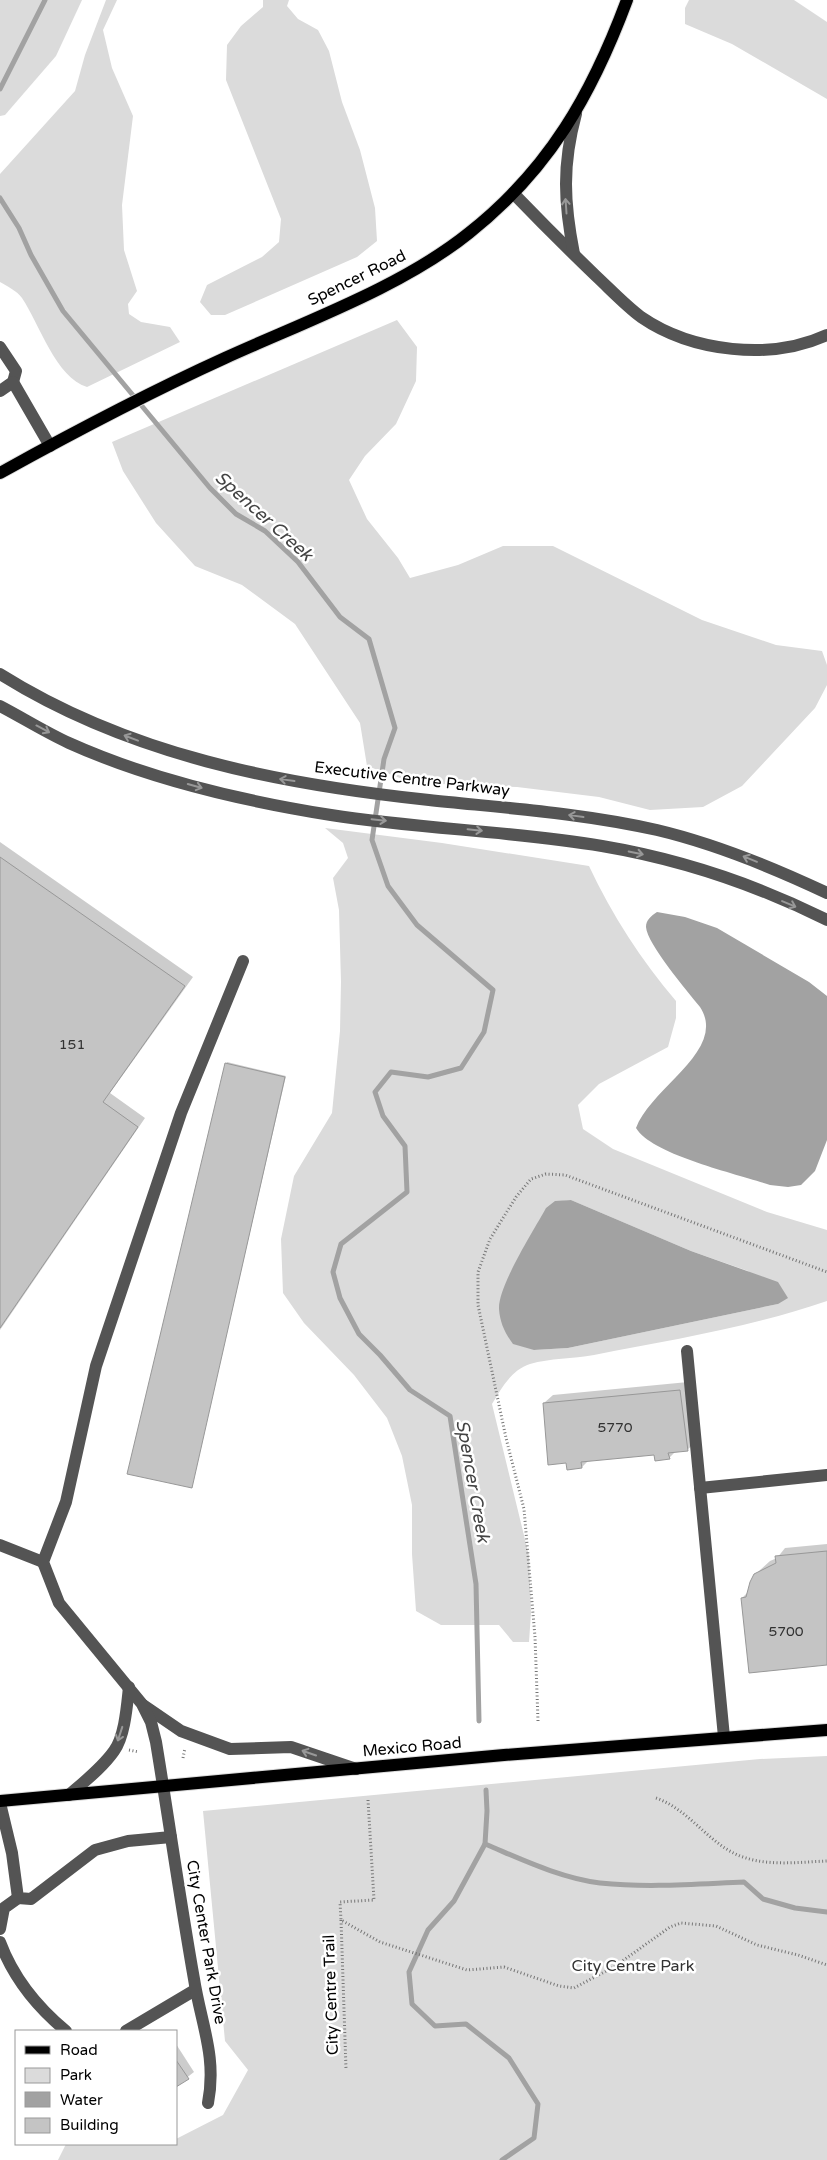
<svg xmlns="http://www.w3.org/2000/svg" width="827" height="2160" font-family="'Varela Round',sans-serif">
  <rect width="100%" height="100%" fill="#fff"/>
  <g fill="#dbdbdb" fill-rule="evenodd">
    <polygon points="0,0 82,0 56,56 5,115 0,116"/>
    <path d="M106,0H117L103,30L112,68L133,116L122,205L124,250L137,291L128,304L129,314L141,322L170,327L180,342L87,387C56,378 39,323 22,298C17,291 7,286 0,282V174L75,91L85,55Z"/>
    <polygon points="263,0 289,0 287,6 298,19 318,30 329,51 342,102 360,150 375,208 377,241 357,257 225,315 211,315 200,302 207,285 262,257 279,242 281,219 226,80 227,45 241,26 263,7"/>
    <polygon points="689,0 794,0 827,22 827,99 732,44 685,24 685,8"/>
    <polygon points="397,320 417,347 416,381 396,424 365,456 349,480 367,519 398,558 410,578 458,565 503,546 553,546 702,620 776,645 822,651 827,665 827,685 815,708 742,786 703,807 650,810 599,797 517,787 441,784 400,778 367,766 360,723 295,624 242,585 195,566 156,523 123,471 112,442"/>
    <path d="M325,828L442,843L589,866C612,915 641,960 676,1001V1018L668,1047L599,1084L578,1105L583,1129L613,1149L767,1212L827,1230V1301C752,1327 672,1340 594,1355C573,1359 550,1358 530,1364C511,1370 501,1389 492,1404L529,1556L531,1613L529,1642H513L499,1625H441L416,1611L412,1554V1505L402,1456L387,1418L354,1375L304,1323L283,1293L281,1239L294,1176L332,1113L340,1031L341,982L339,910L333,878L348,858L343,843ZM571,1200L691,1251L748,1271L778,1304L568,1348L534,1350L563,1201Z"/>
    <polygon points="827,1756 827,2160 58,2160 66,2144 176,2144 176,2139 223,2115 248,2070 225,2041 203,1811 760,1759"/>
  </g>
  <g fill="#a2a2a2">
    <path d="M657,912L685,917L717,928L809,982L827,996V1140L815,1171L801,1185L788,1187L770,1185C738,1174 652,1155 636,1128C651,1087 728,1050 700,1007C688,992 647,944 646,927C646,920 651,916 657,912Z"/>
    <path d="M571,1200L691,1251L778,1282L788,1298L778,1304L568,1348L534,1350L513,1344C505,1333 500,1323 499,1309C498,1286 534,1230 546,1208L555,1201Z"/>
  </g>
  <g fill="#0003">
    <polygon points="0,842 193,977 110,1093 145,1118 0,1330"/>
    <polygon points="227,1062 286,1076 191,1487 226,1064"/>
    <polygon points="688,1382 696,1442 687,1450 676,1451 669,1458 655,1453 589,1460 582,1467 567,1462 544,1403 553,1395"/>
    <polygon points="827,1544 827,1664 742,1598 749,1591 751,1582 760,1570 770,1561 777,1558 785,1548"/>
    <polygon points="176,2044 194,2072 176,2086"/>
  </g>
  <g fill="none" stroke-linecap="round" stroke-linejoin="round">
    <g stroke="#a2a2a2" stroke-width="5">
      <polyline points="0,89 45,0"/>
      <polyline points="0,198 19,228 31,255 63,311 210,488 236,514 265,531 298,562 340,617 369,639 395,728 384,759 372,840 388,886 417,925 493,990 484,1032 461,1068 428,1077 391,1072 375,1092 383,1116 405,1146 407,1192 341,1244 333,1272 340,1298 359,1334 380,1355 410,1390 450,1416 476,1584 479,1721"/>
      <polyline points="486,1790 487,1811 485,1844 454,1901 428,1930 409,1972 412,2004 435,2026 466,2024 509,2058 538,2104 534,2138 502,2160"/>
      <path d="M485,1844C521,1859 560,1878 600,1883C648,1888 696,1884 744,1882L763,1899L795,1908L827,1912"/>
    </g>
  </g>
  <g fill="#c4c4c4" stroke="#989898">
    <polygon points="0,857 185,986 103,1102 138,1127 0,1328"/>
    <polygon points="225,1063 285,1077 192,1488 127,1474"/>
    <polygon points="680,1390 688,1451 668,1453 670,1459 655,1461 654,1455 581,1462 582,1468 567,1470 566,1463 548,1465 543,1403"/>
    <polygon points="827,1551 827,1665 749,1673 741,1598 746,1597 750,1582 754,1574 776,1563 775,1556"/>
    <polygon points="176,2060 189,2079 176,2087"/>
  </g>
  <g fill="none" stroke-linecap="round" stroke-linejoin="round">
    <defs>
      <g id="major">
        <path d="M0,473C74,432 148,393 225,358C304,322 402,287 469,233C549,170 592,94 627,0"/>
        <polyline points="0,1801 504,1755 827,1730"/>
      </g>
    </defs>
    <use href="#major" stroke="#dbdbdb" stroke-width="14"/>
    <g stroke="#767676" stroke-width="3" stroke-dasharray="1 2.5" stroke-linecap="butt">
      <polyline points="538,1721 535,1637 524,1509 506,1438 478,1305 478,1272 490,1239 516,1197 531,1179 546,1174 565,1175 827,1272"/>
      <polyline points="129,1750 139,1752"/>
      <polyline points="183,1758 185,1748"/>
      <path d="M656,1798C691,1810 711,1848 746,1858C771,1866 801,1862 827,1861"/>
      <polyline points="368,1800 374,1900 340,1902 341,1920 380,1942 467,1970 504,1967 559,1986 574,1988 591,1979 614,1967 670,1927 681,1923 716,1926 757,1945 798,1955 827,1965"/>
      <polyline points="341,1920 346,2069"/>
    </g>
    <g stroke="#545454" stroke-width="12">
      <path d="M513,193C540,221 568,249 596,276C611,290 625,305 641,317C692,352 771,361 827,335"/>
      <path d="M574,254C564,203 562,165 576,114"/>
      <polyline points="0,347 16,371 13,382 0,391"/>
      <polyline points="13,382 50,446"/>
      <path d="M0,674C129,755 279,784 429,800C505,808 582,813 657,830C716,844 772,867 827,893"/>
      <path d="M0,706C23,718 45,732 69,743C151,780 243,801 331,815C421,829 512,831 602,846C679,859 757,885 827,920"/>
      <polyline points="687,1351 724,1737"/>
      <polyline points="700,1488 827,1475"/>
      <polyline points="0,1545 43,1562"/>
      <polyline points="143,1705 181,1731 230,1749 291,1747 356,1769"/>
      <path d="M69,1795C85,1781 102,1768 114,1751C125,1736 127,1705 129,1687"/>
      <polyline points="0,1803 12,1853 18,1898 31,1899 95,1850 128,1841 171,1837"/>
      <polyline points="0,1929 4,1908 18,1898"/>
      <path d="M0,1942C13,1977 37,2007 66,2031"/>
      <polyline points="126,2031 195,1990"/>
      <path d="M208,2103C217,2056 201,2024 194,1979C180,1900 169,1821 156,1742L151,1722L142,1704L59,1603L43,1562L66,1502L96,1366L181,1113L243,961"/>
    </g>
    <use href="#major" stroke="#000" stroke-width="12"/>
  </g>
  <defs><path id="oneway-shaft" d="M-6 0H5M1.5-3L5.5 0L1.5 3" fill="none" stroke-width="1.6" stroke-linecap="round" stroke-linejoin="round" transform="scale(1.25)"/></defs>
  <g stroke="#989898">
    <use href="#oneway-shaft" transform="translate(566 206) rotate(-94)"/>
    <use href="#oneway-shaft" transform="translate(43 729) rotate(28)"/>
    <use href="#oneway-shaft" transform="translate(131 738) rotate(-159)"/>
    <use href="#oneway-shaft" transform="translate(287 780) rotate(-172)"/>
    <use href="#oneway-shaft" transform="translate(195 786) rotate(16)"/>
    <use href="#oneway-shaft" transform="translate(576 816) rotate(-172)"/>
    <use href="#oneway-shaft" transform="translate(379 820) rotate(6)"/>
    <use href="#oneway-shaft" transform="translate(475 830) rotate(6)"/>
    <use href="#oneway-shaft" transform="translate(636 853) rotate(12)"/>
    <use href="#oneway-shaft" transform="translate(750 859) rotate(-158)"/>
    <use href="#oneway-shaft" transform="translate(789 904) rotate(23)"/>
    <use href="#oneway-shaft" transform="translate(120 1734) rotate(108)"/>
    <use href="#oneway-shaft" transform="translate(309 1753) rotate(-161)"/>
  </g>
  <g text-anchor="middle" dominant-baseline="central" stroke-width="5" stroke-linejoin="round" paint-order="stroke">
    <g font-size="14" fill="#313131">
      <text x="72" y="1044">151</text>
      <text x="615" y="1427">5770</text>
      <text x="786" y="1631">5700</text>
    </g>
    <g font-size="16" fill="#000" stroke="#fff">
      <text transform="translate(357 278) rotate(-26)">Spencer Road</text>
      <text transform="translate(412 779) rotate(7)">Executive Centre Parkway</text>
      <text transform="translate(412 1747) rotate(-5)">Mexico Road</text>
      <text transform="translate(206 1942) rotate(80)">City Center Park Drive</text>
      <text transform="translate(331 1995) rotate(-92)">City Centre Trail</text>
    </g>
    <g font-size="16" fill="#323232" stroke="#fff">
      <text x="633" y="1966">City Centre Park</text>
    </g>
    <g font-size="18" font-style="italic" fill="#434343" stroke="#fff">
      <text transform="translate(264 516) rotate(42)">Spencer Creek</text>
      <text transform="translate(473 1481) rotate(80)">Spencer Creek</text>
    </g>
  </g>
  <rect x="15" y="2030" width="162" height="115" fill="#ffffff" stroke="#999999"/>
  <rect x="25" y="2046" width="25" height="8" fill="#000000" stroke="#999999"/>
  <text x="60" y="2055" font-size="15" fill="#000000">Road</text>
  <rect x="25" y="2068" width="25" height="15" fill="#dbdbdb" stroke="#999999"/>
  <text x="60" y="2080" font-size="15" fill="#000000">Park</text>
  <rect x="25" y="2092" width="25" height="15" fill="#a2a2a2" stroke="#999999"/>
  <text x="60" y="2105" font-size="15" fill="#000000">Water</text>
  <rect x="25" y="2118" width="25" height="15" fill="#c4c4c4" stroke="#999999"/>
  <text x="60" y="2130" font-size="15" fill="#000000">Building</text>
</svg>
